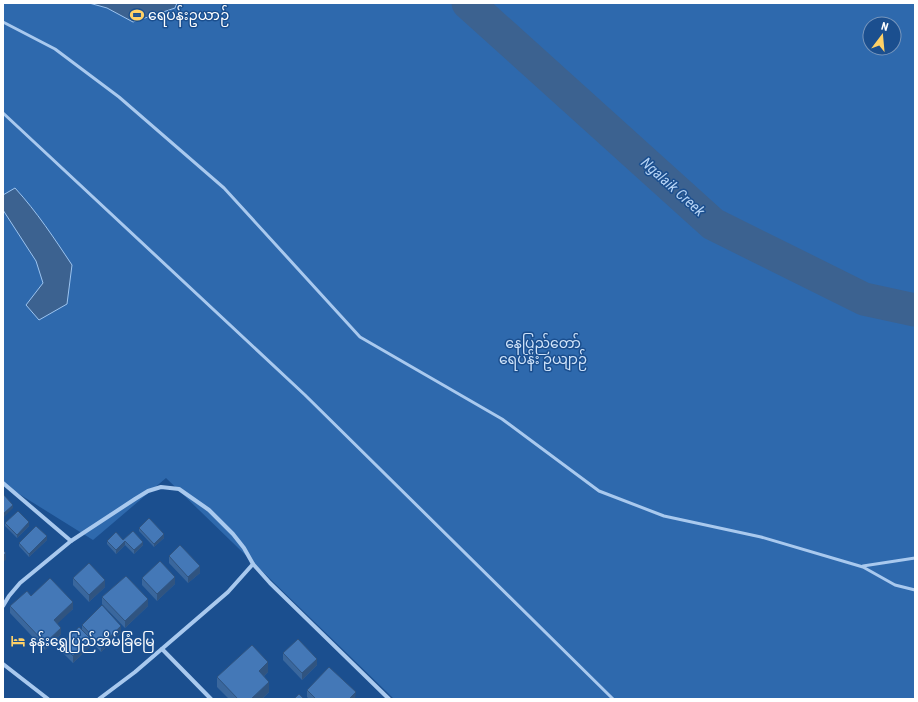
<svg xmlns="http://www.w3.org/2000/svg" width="918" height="702" font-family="'Roboto Condensed','Noto Sans Myanmar',sans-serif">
  <rect width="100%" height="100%" fill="#1b4f8f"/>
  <path fill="#2e69ad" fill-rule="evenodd" d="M3,3H915V699H394L166,478L93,540L3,484ZM870,24H894V48H870Z"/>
  <g fill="#3c6290" stroke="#9cc4f0">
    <polygon points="89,3 177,3 175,8 133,22 107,8"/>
    <path d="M15,188C37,212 54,238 72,265L67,304L39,320L26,305L43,283L36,261L3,210V195Z"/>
  </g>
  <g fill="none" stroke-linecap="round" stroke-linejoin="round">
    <polyline stroke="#3c6290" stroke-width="33" points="468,3 713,224 864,299 915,310"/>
    <g stroke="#a9c9ee" stroke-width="3">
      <polyline points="3,22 55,49 119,97 224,188 360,337 502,419 599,491 664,516 761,537 863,567 895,585 915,590"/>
      <polyline points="3,113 305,395 613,699"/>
      <polyline points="863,566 915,558"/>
    </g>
    <g stroke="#a9c9ee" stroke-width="4">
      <polyline points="3,483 71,541"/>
      <polyline points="3,606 9,596 20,583 71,541 135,499 148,491 161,487 179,489 209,510 233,534 244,548 253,564 270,583 389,699"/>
      <polyline points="162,649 211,699"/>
      <polyline points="3,664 48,699"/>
      <polyline points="99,699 135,672 228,592 253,564"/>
    </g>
  </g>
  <g fill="#3a679d">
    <polygon points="5,523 29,526 17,538 5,526"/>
    <polygon points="139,528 164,538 154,547 139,531"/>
    <polygon points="47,540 29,557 19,546 19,543"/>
    <polygon points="123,540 143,545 134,554 125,545 116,554 107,544 107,541"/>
    <polygon points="169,556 200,573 188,583 169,563"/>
    <polygon points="73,578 105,587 89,602 73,585"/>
    <polygon points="142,578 175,584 157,601 142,585"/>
    <polygon points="31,596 73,609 57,623 61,634 45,650 10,613 10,606"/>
    <polygon points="102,597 148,606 125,628 102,604"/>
    <polygon points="82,625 121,633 101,652 91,641 91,646 73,663 61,651 61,644 82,630"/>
    <polygon points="283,653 317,665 302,680 283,660"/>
    <polygon points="268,672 264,676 269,692 262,699 229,699 217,687 217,677"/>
    <polygon points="307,690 355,699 309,699 307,697"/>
  </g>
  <g fill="#305480">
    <polygon points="13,505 13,508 3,518 3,514"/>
    <polygon points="29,522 29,526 17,538 17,535"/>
    <polygon points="164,534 164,538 154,547 154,544"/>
    <polygon points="47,536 47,540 29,557 29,554"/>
    <polygon points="125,541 125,545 116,554 116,550"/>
    <polygon points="143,542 143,545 134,554 134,550"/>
    <polygon points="6,553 6,560 3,562 3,556"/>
    <polygon points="200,566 200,573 188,583 188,577"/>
    <polygon points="175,577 175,584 157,601 157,594"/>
    <polygon points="105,580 105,587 89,602 89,595"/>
    <polygon points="148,599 148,606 125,628 125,621"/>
    <polygon points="73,602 73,609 54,627 54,620"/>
    <polygon points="121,626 121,633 101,652 101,645"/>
    <polygon points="61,628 61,634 45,650 45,643"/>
    <polygon points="91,639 91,646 73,663 73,656"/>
    <polygon points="317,659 317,665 302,680 302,673"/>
    <polygon points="268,662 268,672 259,681 259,671"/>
    <polygon points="269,682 269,692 262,699 251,699"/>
    <polygon points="356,692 355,699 349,699"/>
  </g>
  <g fill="#4478b7" stroke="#305480">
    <polygon points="3,494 13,505 3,514"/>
    <polygon points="18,511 29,522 17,535 5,523"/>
    <polygon points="149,518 164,534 154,544 139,528"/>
    <polygon points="36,526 47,536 29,554 19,543"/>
    <polygon points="133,531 143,542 134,550 125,541 116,550 107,541 116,532 123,540"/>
    <polygon points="180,545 200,566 188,577 169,556"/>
    <polygon points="3,550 6,553 3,556"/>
    <polygon points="160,561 175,577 157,594 142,578"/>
    <polygon points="89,563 105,580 89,595 73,578"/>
    <polygon points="126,576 148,599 125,621 102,597"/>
    <polygon points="50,578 73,602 54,620 61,628 45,643 10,606 27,591 31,596"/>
    <polygon points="102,605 121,626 101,645 82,625"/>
    <polygon points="79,627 91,639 73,656 61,644"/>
    <polygon points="298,639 317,659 302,673 283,653"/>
    <polygon points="252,645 268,662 259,671 269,682 251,699 238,699 217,677"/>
    <polygon points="329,667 356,692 349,699 316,699 307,690"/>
    <polygon points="299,694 304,699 294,699"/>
  </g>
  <defs>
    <symbol id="stadium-bare" viewBox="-9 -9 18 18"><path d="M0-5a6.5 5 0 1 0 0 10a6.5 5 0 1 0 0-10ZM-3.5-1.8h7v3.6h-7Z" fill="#ffd166" stroke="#1b4f8f" stroke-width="2.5" paint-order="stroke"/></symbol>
    <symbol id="hotel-bare" viewBox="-9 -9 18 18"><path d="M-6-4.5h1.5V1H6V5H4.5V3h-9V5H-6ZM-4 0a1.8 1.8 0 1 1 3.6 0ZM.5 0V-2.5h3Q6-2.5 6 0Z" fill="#ffd166" stroke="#1b4f8f" stroke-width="2.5" paint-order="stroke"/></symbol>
  </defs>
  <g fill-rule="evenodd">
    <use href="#stadium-bare" x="127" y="5" width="20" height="20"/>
    <use href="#hotel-bare" x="8" y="631" width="20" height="20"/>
  </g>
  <g text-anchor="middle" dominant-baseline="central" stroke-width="3" stroke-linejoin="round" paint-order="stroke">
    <g font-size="14" fill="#fff" stroke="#1b4f8f" text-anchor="start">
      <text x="148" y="15">ရေပန်းဥယာဉ်</text>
      <text x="29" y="641">နန်းရွှေပြည်အိမ်ခြံမြေ</text>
    </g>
    <g font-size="14" fill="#cfe3fa" stroke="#1b4f8f">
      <text x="543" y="343">နေပြည်တော်<tspan x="543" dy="16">ရေပန်း ဥယျာဉ်</tspan></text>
    </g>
    <g font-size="15" font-style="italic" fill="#b5d3f5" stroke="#1b4f8f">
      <text transform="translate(673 187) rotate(42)">Ngalaik Creek</text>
    </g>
  </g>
  <rect width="918" height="702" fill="none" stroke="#ffffff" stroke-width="8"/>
  <g transform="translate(882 36) rotate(16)"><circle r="19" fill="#1b4f8f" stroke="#7695bc"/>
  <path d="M0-3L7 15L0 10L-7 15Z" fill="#ffd166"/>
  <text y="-6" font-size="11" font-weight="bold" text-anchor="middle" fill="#ffffff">N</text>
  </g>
</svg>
